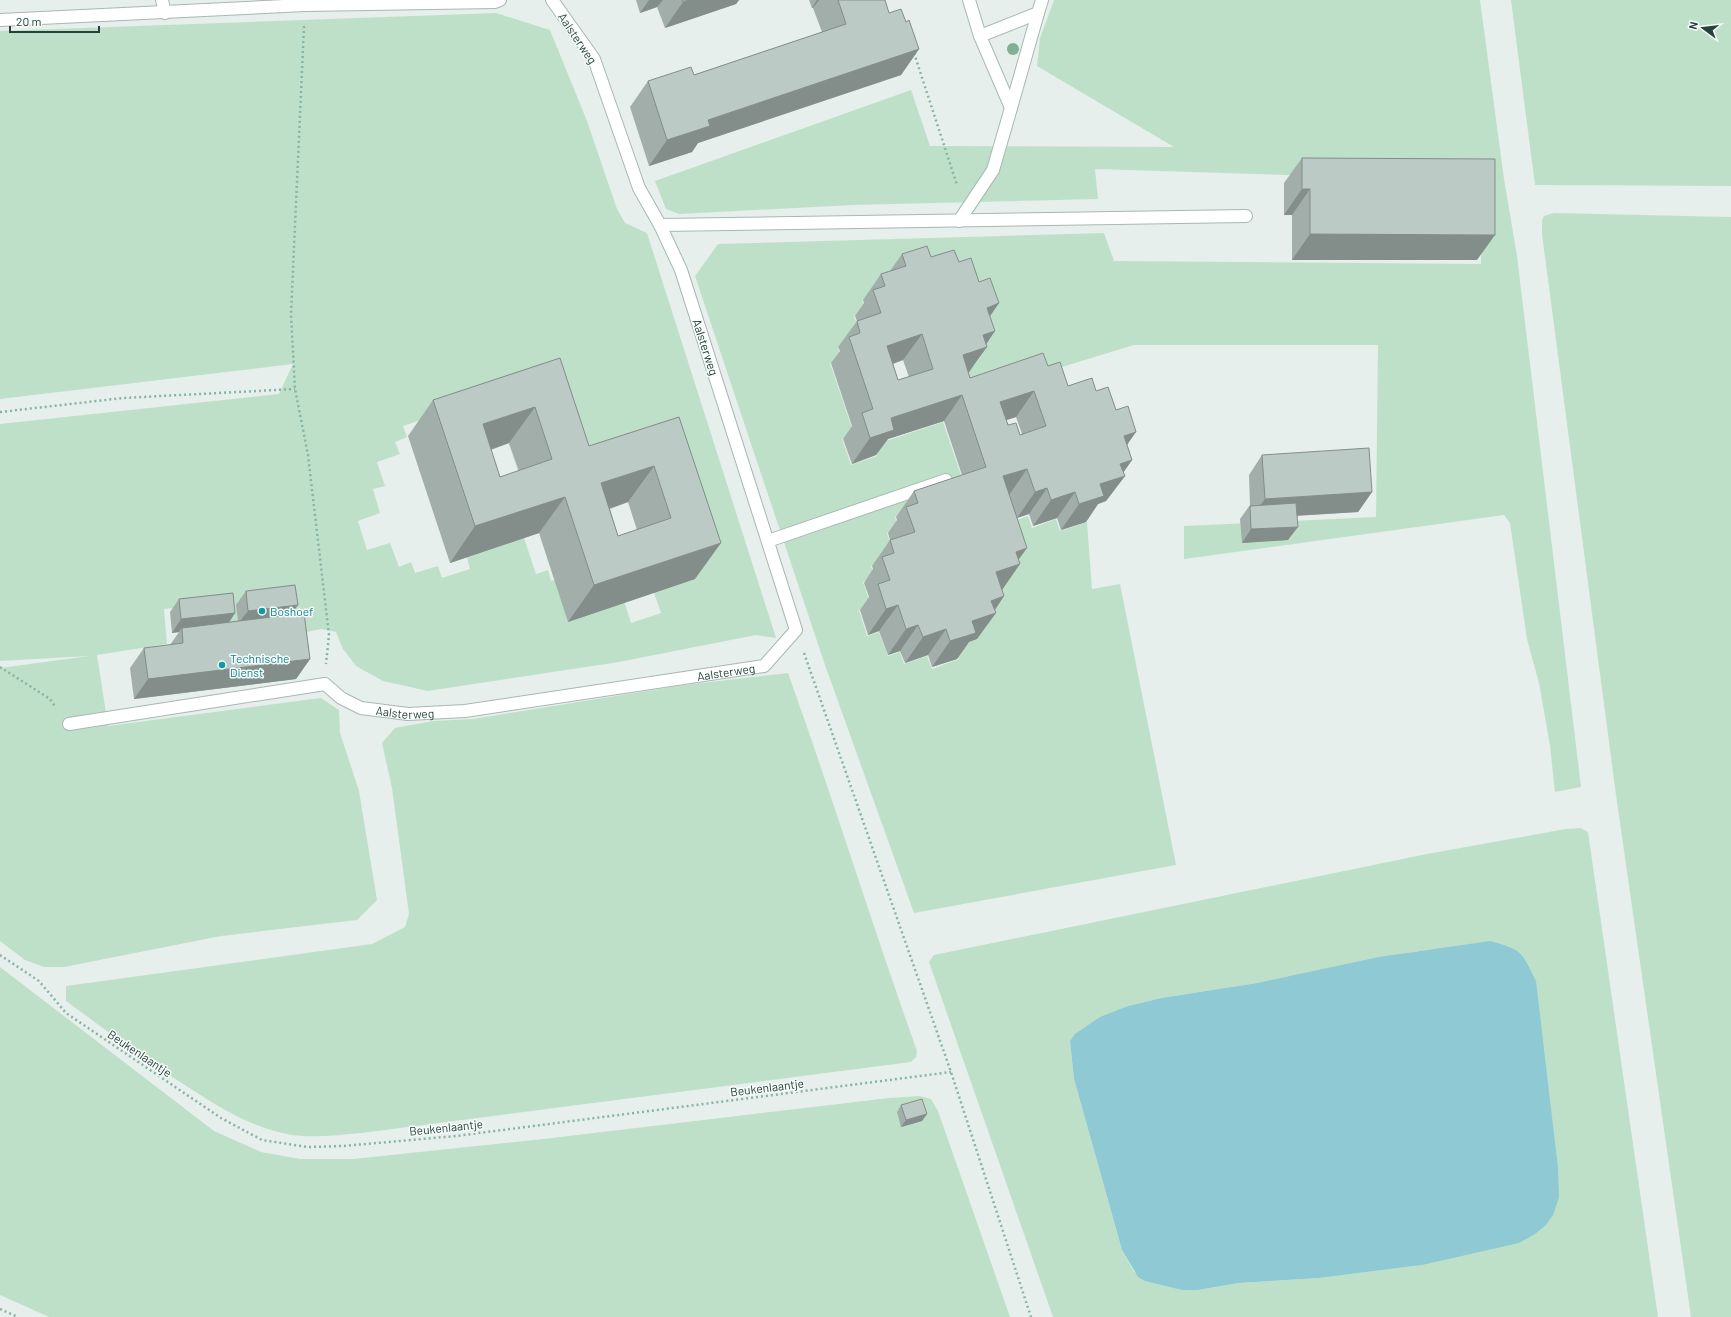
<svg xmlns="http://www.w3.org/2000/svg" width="1731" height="1317" font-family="Barlow,sans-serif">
  <rect width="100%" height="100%" fill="#e6efeb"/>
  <g fill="#bfe0c8" fill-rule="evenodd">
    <polygon points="1054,0 1480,0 1504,179 1517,256 1581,787 1555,792 1550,746 1539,683 1527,639 1510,523 1504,515 1184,559 1184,526 1376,517 1378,345 1134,345 1026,378 946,383 970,374 966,362 909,270 882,279 885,292 862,300 866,311 854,316 862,338 838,347 841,359 830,363 854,434 842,439 851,465 877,456 874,445 943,422 967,493 895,517 899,528 887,533 895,558 871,566 875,578 863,582 871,606 859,610 867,636 879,632 888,656 900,652 904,664 927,656 932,669 959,659 955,648 978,639 975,627 979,599 1003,591 999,579 1017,520 1028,516 1032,528 1056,519 1060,531 1087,522 1092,589 1120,584 1176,865 914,913 825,665 695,276 718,244 1104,233 1114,261 1481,264 1482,181 1095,169 1098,199 853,205 679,214 666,209 655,181 911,90 930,146 1174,147 1037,66 1040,38"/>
    <polygon points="1511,0 1731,0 1731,186 1535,185"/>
    <path d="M496,13L550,30L587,121L617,209L625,223L647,233L776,638L756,635L619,662L428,691L383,681L356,666L343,649L336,632L321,629L307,632L293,628L230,637L226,602L164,609L167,644L97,655L108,726L321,698L339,710L340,733L359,791L377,900L357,920L221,936L64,967H44L25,960L0,941V668L89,656L0,661V424L279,394L293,364L0,399V31ZM477,401L498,412L521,480L660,488L653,590L661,613L631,623L623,598L564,577L551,581L548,570L536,574L512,502L487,537L491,549L467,557L470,569L442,578L438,566L415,573L411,562L399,567L390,543L367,550L358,521L380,513L373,489L385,486L377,462L400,454L395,442L407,437L403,426Z"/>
    <polygon points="1554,213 1731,217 1731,1317 1691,1317 1616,795 1542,234 1542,220 1544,216"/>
    <path d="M788,673C833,798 872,925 917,1051L916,1057L911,1062L362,1133C339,1135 316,1138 292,1135C254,1129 220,1108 188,1087C146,1061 106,1030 66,1001V986L372,944L405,927L409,914L392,788L382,743L395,728L433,721L473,719L684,685Z"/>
    <path d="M1581,828L1588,832L1658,1317H1053L929,962L934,955L1427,854L1566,829ZM1418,951L1422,1265L1319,1278L1239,1283L1198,1290H1182L1134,1272L1122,1250L1074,1079L1070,1041L1128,1006L1161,998L1257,983Z"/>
    <polygon points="0,967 214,1131 261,1152 300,1159 353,1159 552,1138 889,1098 920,1096 931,1099 938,1111 1010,1317 49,1317 0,1295"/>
  </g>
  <path fill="#8ec9d4" d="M1490,941C1523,950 1521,951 1536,981L1558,1168L1559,1197L1553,1215L1546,1225L1535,1234L1519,1243L1422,1265L1319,1278L1239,1283L1198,1290H1182L1145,1281L1138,1277L1122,1250L1074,1079L1070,1041L1075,1034L1100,1017L1128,1006L1161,998L1257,983L1379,957Z"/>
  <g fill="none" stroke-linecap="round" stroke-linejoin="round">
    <defs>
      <g id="service">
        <polyline points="969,0 980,36 1038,13 1042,0"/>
        <polyline points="980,36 1011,108 1038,13"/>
        <polyline points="959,221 993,170 1011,108"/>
        <polyline points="660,225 1246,216"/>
        <polyline points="768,541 946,480"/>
      </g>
      <g id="minor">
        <polyline points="162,0 165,13"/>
        <polyline points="0,20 305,5 495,2 500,0"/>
        <path id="s1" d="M69,724L325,684L341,698L361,708L408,714L465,711L764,666L796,630L681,270L660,225L639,188L594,59L552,0"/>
      </g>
    </defs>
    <use href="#service" stroke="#a8b8b2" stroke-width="14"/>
    <use href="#minor" stroke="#a8b8b2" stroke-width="14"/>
    <g stroke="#86b3a5" stroke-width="2.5" stroke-dasharray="2 3" stroke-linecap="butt">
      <polyline points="304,26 291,314 295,389 308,455 329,635 326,664"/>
      <polyline points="914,53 957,185"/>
      <polyline points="0,412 123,398 295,389"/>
      <polyline points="804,653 951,1072 1031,1317"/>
      <polyline points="0,667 50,699 56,708"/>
      <polyline points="0,955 39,981 66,1013 221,1118 262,1140 308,1147 343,1146 456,1136 951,1072"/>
      <polyline points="0,1309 18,1317"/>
    </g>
    <use href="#service" stroke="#fff" stroke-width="12"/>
    <use href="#minor" stroke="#fff" stroke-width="12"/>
  </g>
  <circle fill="#80af93" cx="1013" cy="49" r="6"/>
  <g fill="#a1aea9" fill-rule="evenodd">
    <polygon points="636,0 739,0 736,4 665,28 657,7 640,13"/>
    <polygon points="809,0 885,0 889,13 906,22 919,49 901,75 698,143 692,152 649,166 630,107 648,81 694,75 822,32 813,8 812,8"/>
    <polygon points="1302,158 1477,260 1292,260 1292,215 1284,215 1284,183"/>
    <path d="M902,254L931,257L959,262L979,282L999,303L990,316L986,345L969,373L970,378L1048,366L1068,386L1096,391L1127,444L1132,460L1123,473L1125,476L1106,501L1098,504L1086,522L1061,530L1057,518L1033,526L1029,514L1017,518L1018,560L1002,590L1004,596L995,610L977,639L969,642L957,659L932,667L928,655L905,663L900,651L888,655L879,631L868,635L860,610L869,597L864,583L873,569L872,566L890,540L888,533L897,520L896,517L914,491L962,475L944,421L888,439L876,455L852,464L843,439L852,426L831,363L840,351L838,347L857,321L855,316L864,303L863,300L881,274L890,271ZM903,360L909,377L898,380L893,364ZM1016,417L1022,434L1020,435L1008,425L1006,420Z"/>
    <path d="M560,358L589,446L679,417L695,579L568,622L539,533L450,563L408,436L433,400ZM509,443L519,471L500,477L491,450ZM628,502L637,530L618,536L610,509Z"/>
    <polygon points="1262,455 1372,492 1358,512 1297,516 1288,540 1242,543 1240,519 1250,505 1249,475"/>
    <polygon points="246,591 298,605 291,615 310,659 296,679 134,699 130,668 144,648 170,645 179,632 172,633 170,612 179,599 235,613 229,622 238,621 236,605"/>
    <polygon points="901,1105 927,1114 922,1121 901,1127 897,1112"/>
  </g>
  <g fill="#838d89">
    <polygon points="649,0 663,0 657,7 640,13"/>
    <polygon points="689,0 739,0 736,4 665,28 683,2"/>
    <polygon points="817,0 819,0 813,8 812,8"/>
    <polygon points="919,49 901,75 698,143 692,152 649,166 667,140 708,120"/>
    <polygon points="1302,189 1310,189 1292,215 1284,215"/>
    <polygon points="1310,234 1495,235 1477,260 1292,260"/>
    <polygon points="999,303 981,329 987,308"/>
    <polygon points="995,331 983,349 987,347 968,373 963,355 983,335"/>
    <polygon points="922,334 903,360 868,372 887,346"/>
    <polygon points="1034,391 1016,417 982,428 1000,402"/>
    <polygon points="962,395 944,421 888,439 876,455 852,464 870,438 891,418"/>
    <polygon points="535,407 509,443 457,461 483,424"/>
    <polygon points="1136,432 1118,458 1124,436"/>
    <polygon points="1132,460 1120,477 1125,476 1106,501 1098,504 1086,522 1061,530 1079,504 1120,464"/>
    <polygon points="654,466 628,502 576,520 601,483"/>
    <polygon points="1027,469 1009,495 1003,476"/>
    <polygon points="1047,488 1029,514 1017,518 1035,492"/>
    <polygon points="1075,492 1057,518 1033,526 1051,500"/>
    <polygon points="1372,492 1358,512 1251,518 1265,499"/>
    <polygon points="565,497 539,533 450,563 475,526"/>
    <polygon points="1298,527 1288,540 1242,543 1251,529"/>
    <polygon points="721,543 695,579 568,622 594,585"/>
    <polygon points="1027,548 1014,566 1020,564 1002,590 996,572 1016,552"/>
    <polygon points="1004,596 992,614 996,613 977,639 969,642 957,659 932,667 950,641 991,601"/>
    <polygon points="298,605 288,618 238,624 248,611"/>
    <polygon points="898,605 879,631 868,635 886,609"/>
    <polygon points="235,613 226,627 182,628 179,632 172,633 181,619"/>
    <polygon points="918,625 900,651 888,655 906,629"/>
    <polygon points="946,629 928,655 905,663 923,637"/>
    <polygon points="310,659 296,679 134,699 148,679"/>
    <polygon points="927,1114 922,1121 901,1127 906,1120"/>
  </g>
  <g fill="#bbcac4" stroke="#838d89" fill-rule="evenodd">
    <polygon points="682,0 689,0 683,2"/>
    <polygon points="838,0 885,0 889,13 901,9 906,22 909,20 919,49 708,120 710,126 667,140 648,81 691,67 694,75 846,24"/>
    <polygon points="1302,158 1495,159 1495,235 1310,234 1310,189 1302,189"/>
    <path d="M927,246L931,257L954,250L959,262L971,258L979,282L990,278L999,303L987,308L995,331L983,335L987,347L963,355L970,378L1043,353L1048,366L1060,362L1068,386L1092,378L1096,391L1108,387L1116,410L1128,406L1136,432L1124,436L1132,460L1120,464L1125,476L1100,484L1104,496L1079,504L1075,492L1051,500L1047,488L1035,492L1027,469L1003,476L1027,548L1016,552L1020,564L996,572L1004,596L991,601L996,613L972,621L976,633L950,641L946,629L923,637L918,625L906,629L898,605L886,609L878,584L890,580L882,557L894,553L890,540L915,532L906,507L918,503L914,491L986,467L962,395L891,418L894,430L870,438L862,413L873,409L849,337L860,333L857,321L881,313L873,290L885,286L881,274L906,266L902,254ZM922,334L933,369L898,380L887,346ZM1034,391L1046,426L1020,435L1016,423L1008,425L1000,402Z"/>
    <path d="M560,358L589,446L679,417L721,543L594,585L565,497L475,526L433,400ZM535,407L552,459L500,477L483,424ZM654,466L671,518L618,536L601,483Z"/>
    <polygon points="1369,448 1372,492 1265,499 1262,455"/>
    <polygon points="1296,503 1298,527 1251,529 1250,506"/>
    <polygon points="295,585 298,605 248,611 246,591"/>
    <polygon points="233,593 235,613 181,619 179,599"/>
    <polygon points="304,613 310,659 148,679 144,648 183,643 182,628"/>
    <polygon points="922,1099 927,1114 906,1120 901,1105"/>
  </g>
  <g fill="#0f9aa8" stroke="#f7fbf9" stroke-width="1.5">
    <circle cx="262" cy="611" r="4"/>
    <circle cx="222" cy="665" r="4"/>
  </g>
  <g text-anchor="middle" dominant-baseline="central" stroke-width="3" stroke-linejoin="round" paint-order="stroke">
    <g font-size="12" fill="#24423a" stroke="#f7fbf9">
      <text transform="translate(578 38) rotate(56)">Aalsterweg</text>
      <text transform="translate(706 347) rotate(72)">Aalsterweg</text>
      <text stroke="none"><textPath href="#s1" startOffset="671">Aalsterweg</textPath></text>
      <text stroke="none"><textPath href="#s1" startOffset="347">Aalsterweg</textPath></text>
      <text transform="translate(140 1053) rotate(34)">Beukenlaantje</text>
      <text transform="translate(767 1087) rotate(-7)">Beukenlaantje</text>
      <text transform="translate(446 1127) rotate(-6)">Beukenlaantje</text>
    </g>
    <g font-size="12" fill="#0d838f" stroke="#f7fbf9" text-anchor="start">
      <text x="270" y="611">Boshoef</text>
      <text x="230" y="658">Technische<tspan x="230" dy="14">Dienst</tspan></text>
    </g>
  </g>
  <g transform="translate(1703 28) rotate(285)" stroke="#f7fbf9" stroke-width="3" paint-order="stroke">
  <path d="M0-3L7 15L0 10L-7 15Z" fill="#24423a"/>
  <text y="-6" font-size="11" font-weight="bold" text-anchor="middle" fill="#24423a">N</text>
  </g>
  <path d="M10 26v6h89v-6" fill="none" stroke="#24423a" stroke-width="2"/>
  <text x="16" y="26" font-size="12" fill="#24423a" stroke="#f7fbf9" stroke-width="3" paint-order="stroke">20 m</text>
</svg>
